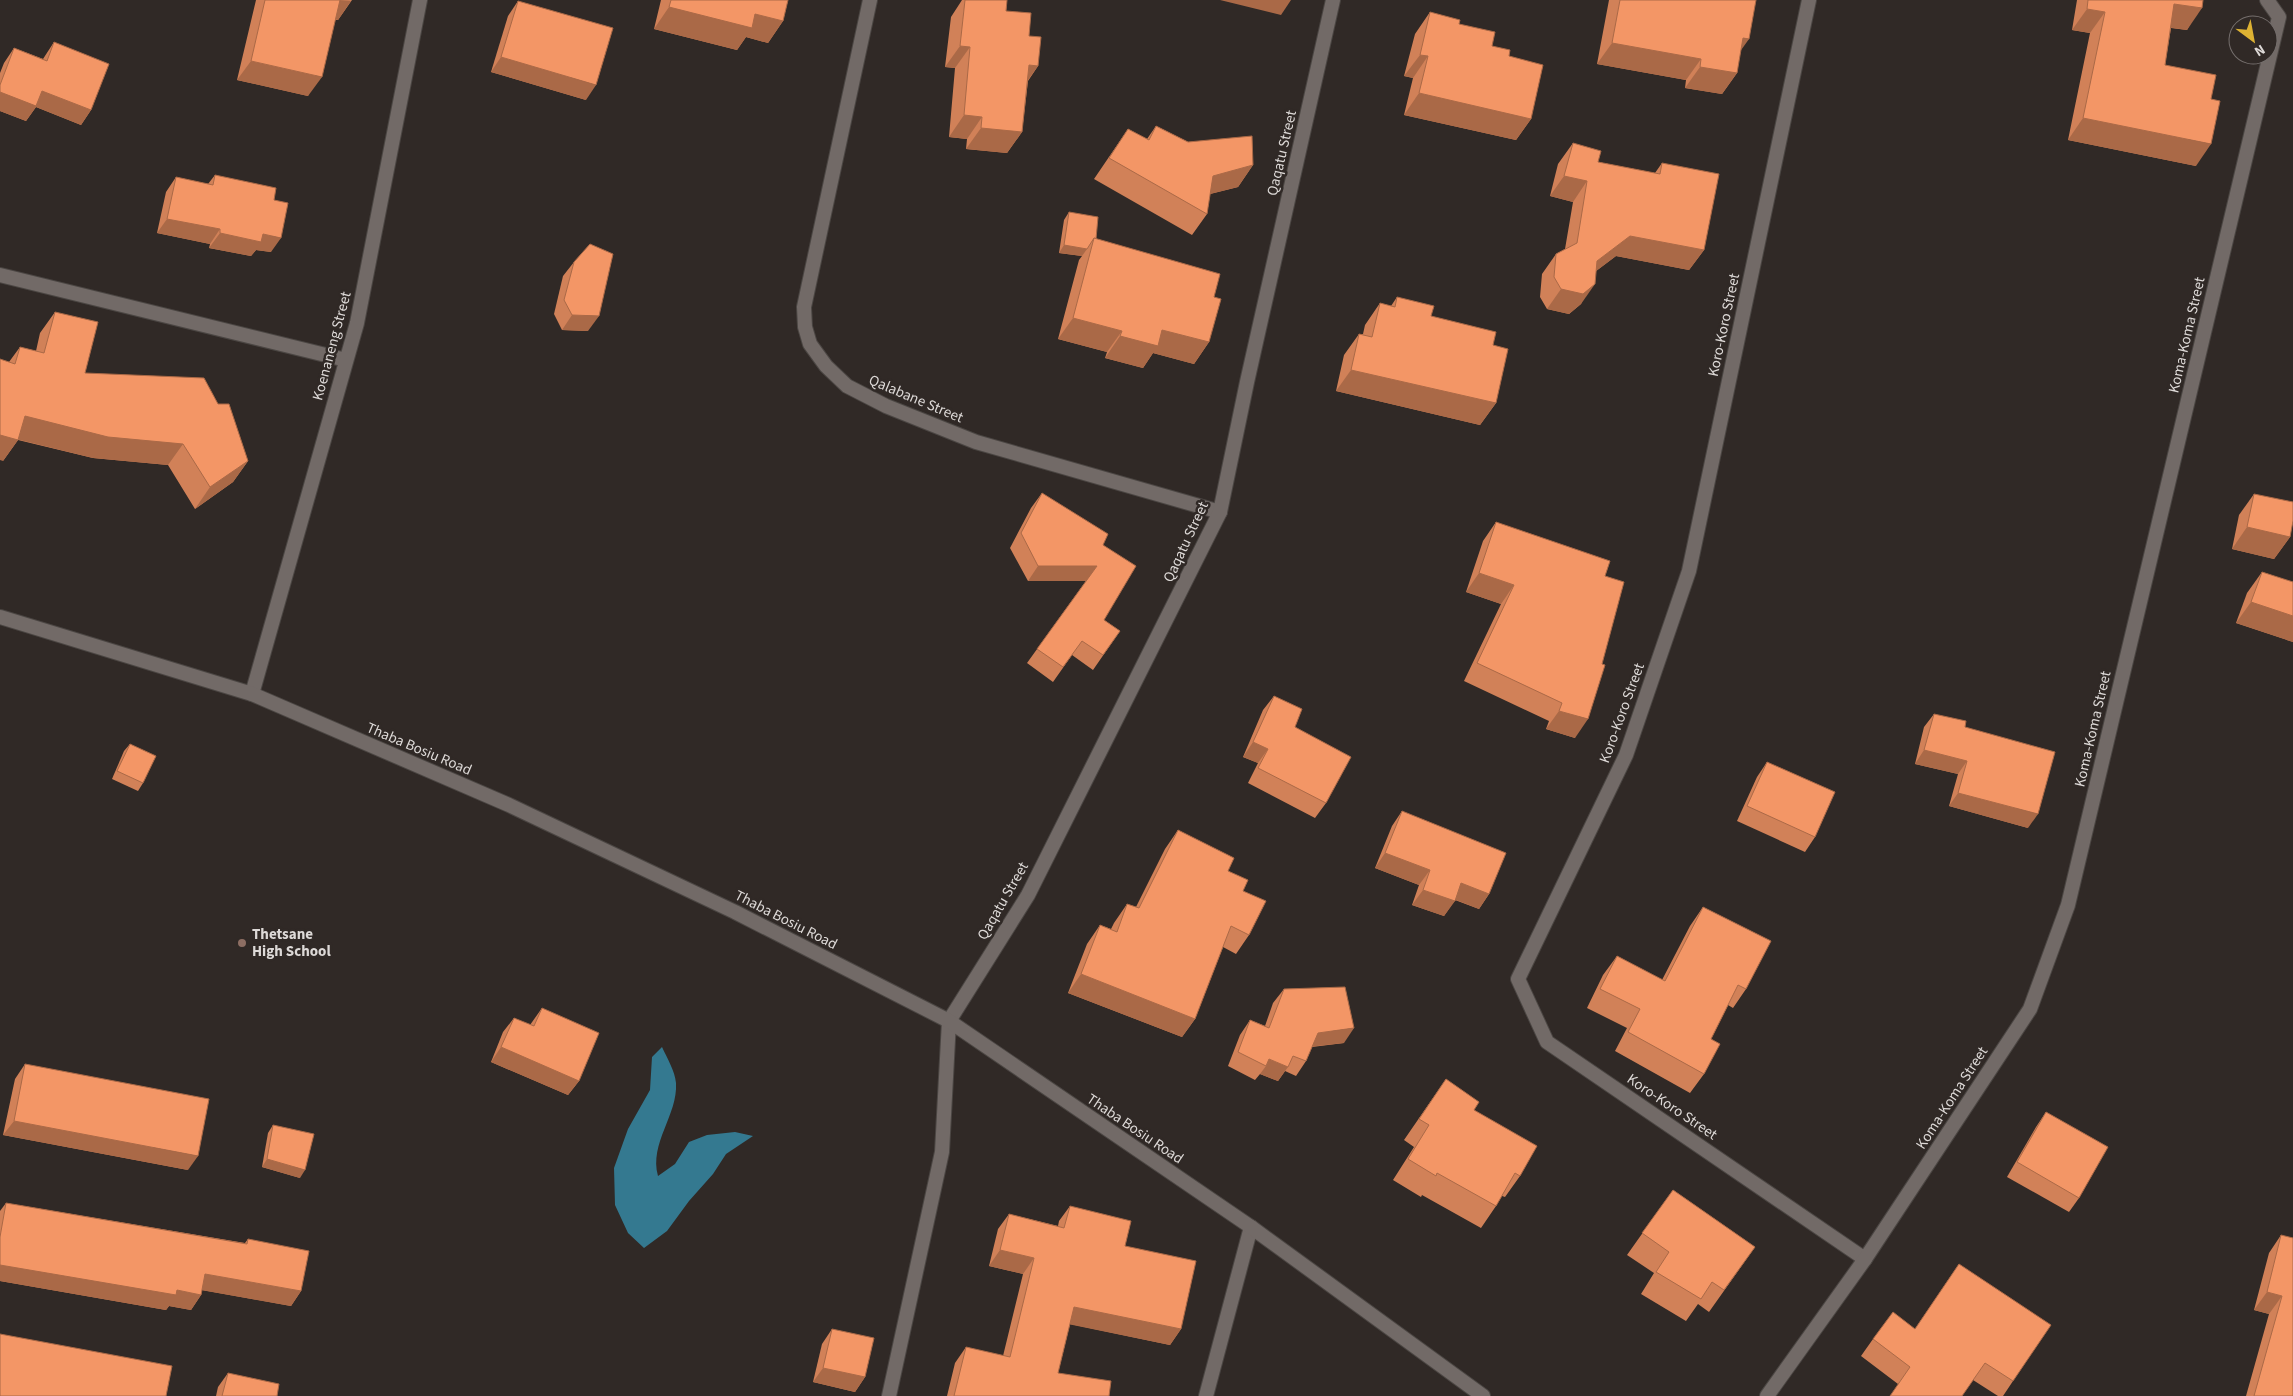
<svg xmlns="http://www.w3.org/2000/svg" width="2293" height="1396" font-family="'Source Sans 3',sans-serif">
  <rect width="100%" height="100%" fill="#302926"/>
  <path fill="#347990" d="M662,1047C667,1058 675,1071 676,1083C678,1115 649,1143 658,1176L675,1164L689,1142L707,1135L735,1132L753,1136L726,1154L713,1174L689,1201L667,1231L644,1248L628,1233L615,1205L614,1168L628,1129L650,1090L652,1057Z"/>
  <g fill="none" stroke-linecap="round" stroke-linejoin="round">
    <defs>
      <g id="minor">
        <polyline points="870,0 804,307 805,327 810,344 826,366 847,386 886,406 976,442 1220,512"/>
        <polyline points="1809,0 1689,571 1626,755 1518,979 1547,1042 1865,1259"/>
        <polyline points="0,275 346,360"/>
        <polyline points="252,694 357,323 420,0"/>
        <polyline points="889,1396 942,1152 949,1021 1028,895 1220,512 1247,382 1333,0"/>
        <polyline points="1206,1396 1251,1227"/>
        <polyline points="1767,1396 1865,1259 2030,1009 2068,905 2279,17 2267,0"/>
      </g>
      <polyline id="tertiary" points="0,617 252,694 509,805 735,912 949,1021 1251,1227 1483,1396"/>
    </defs>
    <use href="#minor" stroke="#4b4643" stroke-width="16"/>
    <use href="#tertiary" stroke="#4b4643" stroke-width="16"/>
    <use href="#minor" stroke="#726a67" stroke-width="14"/>
    <use href="#tertiary" stroke="#726a67" stroke-width="14"/>
  </g>
  <g fill="#d18158">
    <polygon points="256,0 352,0 338,20 335,20 308,96 237,80"/>
    <polygon points="661,0 788,0 783,21 768,43 746,37 737,50 654,29"/>
    <polygon points="962,0 1007,0 1006,11 1029,36 1038,66 1028,81 1022,132 1007,153 966,149 967,139 949,137 955,68 945,67 951,17"/>
    <polygon points="1609,0 1756,0 1740,51 1737,73 1722,94 1685,88 1686,80 1597,64"/>
    <polygon points="2077,0 2203,0 2187,30 2171,28 2165,65 2196,166 2068,140 2090,33 2072,30"/>
    <polygon points="518,1 586,100 491,72 508,16"/>
    <polygon points="1430,12 1459,24 1492,46 1509,56 1531,119 1516,140 1404,115 1413,78 1404,76 1415,34"/>
    <polygon points="54,42 91,110 81,125 36,107 26,121 0,111 0,73 4,63 14,48 43,59"/>
    <polygon points="1156,126 1188,142 1253,165 1238,187 1210,194 1207,214 1192,235 1094,179 1128,129 1147,139"/>
    <polygon points="1573,143 1598,162 1655,173 1662,163 1704,250 1689,270 1616,256 1596,271 1581,304 1569,314 1547,309 1540,297 1542,274 1556,254 1565,249 1573,202 1550,196 1558,164"/>
    <polygon points="215,175 274,200 271,252 256,250 251,256 209,248 210,244 157,233 166,192 176,177 208,184"/>
    <polygon points="1069,212 1096,239 1214,297 1209,342 1194,364 1153,353 1143,368 1105,358 1107,352 1058,339 1079,260 1082,256 1059,253 1064,220"/>
    <polygon points="574,262 588,331 562,330 554,314 563,276"/>
    <polygon points="1397,297 1431,316 1493,345 1496,403 1480,425 1336,391 1344,355 1359,334 1363,334 1365,325 1380,303 1391,306"/>
    <polygon points="55,312 85,373 248,461 233,482 195,509 168,465 93,458 18,440 3,461 9,362 20,347 36,351 40,333"/>
    <polygon points="1042,493 1103,545 1104,620 1120,631 1093,670 1072,655 1053,682 1027,663 1086,581 1028,581 1010,548 1031,508"/>
    <polygon points="2254,494 2290,537 2274,559 2232,549 2239,515"/>
    <polygon points="1496,522 1605,576 1575,738 1546,729 1549,721 1464,681 1501,604 1466,592 1483,541"/>
    <polygon points="2262,572 2293,582 2293,642 2236,623 2247,593"/>
    <polygon points="1274,696 1295,727 1326,803 1315,818 1248,783 1258,763 1243,757 1263,710"/>
    <polygon points="1934,714 1965,727 2028,828 1949,806 1958,774 1915,764 1924,727"/>
    <polygon points="130,744 143,783 138,791 112,779 124,751"/>
    <polygon points="1767,762 1815,837 1805,852 1737,821 1757,777"/>
    <polygon points="1402,811 1489,894 1479,909 1455,900 1444,916 1412,905 1419,885 1375,868 1392,826"/>
    <polygon points="1178,830 1228,871 1243,891 1249,935 1236,954 1223,947 1195,1019 1182,1037 1068,993 1087,944 1100,925 1111,929 1114,923 1127,904 1136,907 1165,849"/>
    <polygon points="1703,907 1746,989 1733,1008 1728,1005 1711,1039 1704,1074 1690,1093 1615,1051 1627,1028 1587,1008 1603,975 1617,956 1662,980 1690,926"/>
    <polygon points="1284,989 1344,1043 1312,1047 1306,1061 1296,1076 1285,1071 1278,1081 1260,1074 1255,1080 1228,1066 1240,1035 1250,1020 1265,1026 1273,1003"/>
    <polygon points="542,1008 579,1081 568,1095 491,1062 503,1032 514,1018 530,1025"/>
    <polygon points="25,1064 188,1170 3,1135 15,1079"/>
    <polygon points="1446,1079 1474,1110 1520,1176 1505,1197 1502,1196 1496,1206 1481,1228 1422,1195 1421,1197 1393,1180 1414,1147 1404,1140"/>
    <polygon points="2046,1112 2079,1198 2069,1212 2007,1177 2036,1127"/>
    <polygon points="273,1125 300,1178 262,1167 268,1133"/>
    <polygon points="1673,1190 1755,1247 1709,1312 1698,1304 1686,1321 1641,1294 1654,1273 1627,1255"/>
    <polygon points="6,1203 245,1243 248,1239 301,1291 291,1306 202,1290 201,1295 191,1310 169,1306 166,1310 0,1281 0,1211"/>
    <polygon points="1070,1206 1125,1246 1181,1329 1170,1345 1070,1324 1058,1373 1109,1396 947,1396 955,1363 966,1347 1003,1356 1023,1274 989,1266 998,1229 1009,1214 1058,1226 1059,1221"/>
    <polygon points="2281,1235 2293,1396 2246,1396 2269,1314 2254,1310 2269,1253"/>
    <polygon points="1959,1264 2013,1381 2003,1396 1998,1396 1973,1380 1898,1384 1861,1356 1873,1339 1915,1329"/>
    <polygon points="832,1329 865,1377 855,1392 813,1382 822,1344"/>
    <polygon points="228,1373 277,1396 216,1396 218,1387"/>
  </g>
  <g fill="#aa6947">
    <polygon points="339,0 351,1 338,20 327,18"/>
    <polygon points="1220,0 1291,0 1281,15"/>
    <polygon points="2174,4 2202,8 2187,30 2159,26"/>
    <polygon points="669,7 755,14 783,21 768,43 746,37 737,50 654,29"/>
    <polygon points="2087,9 2105,12 2090,33 2072,30"/>
    <polygon points="1743,38 1749,39 1734,60"/>
    <polygon points="1612,43 1701,59 1686,80 1597,64"/>
    <polygon points="960,46 970,47 955,68 945,67"/>
    <polygon points="1420,55 1428,56 1413,78 1404,76"/>
    <polygon points="501,57 596,85 586,100 491,72"/>
    <polygon points="251,61 322,77 308,96 237,80"/>
    <polygon points="1029,65 1038,66 1023,87"/>
    <polygon points="1700,67 1737,73 1722,94 1685,88"/>
    <polygon points="42,91 91,110 81,125 36,107 26,121 0,111 0,92"/>
    <polygon points="1419,93 1531,119 1516,140 1404,115"/>
    <polygon points="964,115 982,117 967,139 949,137"/>
    <polygon points="2083,118 2211,144 2196,166 2068,140"/>
    <polygon points="981,128 1022,132 1007,153 966,149"/>
    <polygon points="1253,165 1238,187 1198,197 1213,176"/>
    <polygon points="1564,176 1587,181 1573,202 1550,196"/>
    <polygon points="167,219 220,229 210,244 157,233"/>
    <polygon points="220,233 263,234 281,238 271,252 256,250 251,256 209,248"/>
    <polygon points="1630,236 1704,250 1689,270 1616,256 1583,281 1597,261"/>
    <polygon points="1064,245 1087,249 1082,256 1059,253"/>
    <polygon points="1595,284 1581,304 1569,314 1547,309 1561,289"/>
    <polygon points="572,315 599,316 588,331 562,330"/>
    <polygon points="1073,318 1122,331 1107,352 1058,339"/>
    <polygon points="1162,330 1209,342 1194,364 1153,353 1143,368 1105,358 1120,336"/>
    <polygon points="1351,370 1496,403 1480,425 1336,391"/>
    <polygon points="25,416 183,444 168,465 93,458 16,439 18,440 3,461 0,460 0,435"/>
    <polygon points="248,461 233,482 195,509 210,487"/>
    <polygon points="2247,527 2290,537 2274,559 2232,549"/>
    <polygon points="1038,566 1097,566 1087,581 1028,581"/>
    <polygon points="1479,573 1514,585 1501,604 1466,592"/>
    <polygon points="2251,602 2293,616 2293,642 2236,623"/>
    <polygon points="1559,711 1588,719 1575,738 1546,729"/>
    <polygon points="1253,742 1268,749 1258,763 1243,757"/>
    <polygon points="1924,750 1967,761 1958,774 1915,764"/>
    <polygon points="1958,793 2038,814 2028,828 1949,806"/>
    <polygon points="1385,853 1430,870 1419,885 1375,868"/>
    <polygon points="1461,883 1489,894 1479,909 1451,898"/>
    <polygon points="1423,890 1455,901 1444,916 1412,905"/>
    <polygon points="1081,974 1195,1019 1182,1037 1068,993"/>
    <polygon points="1354,1028 1344,1043 1308,1047 1318,1033"/>
    <polygon points="501,1047 579,1081 568,1095 491,1062"/>
    <polygon points="1269,1059 1288,1067 1278,1081 1260,1074 1266,1066"/>
    <polygon points="14,1121 198,1156 188,1170 3,1135"/>
    <polygon points="267,1159 305,1170 300,1178 262,1167"/>
    <polygon points="1000,1250 1034,1258 1023,1274 989,1266"/>
    <polygon points="0,1265 177,1290 201,1295 191,1310 169,1306 166,1310 0,1281"/>
    <polygon points="205,1274 301,1291 291,1306 195,1289"/>
    <polygon points="2267,1292 2282,1296 2269,1314 2254,1310"/>
    <polygon points="1074,1307 1181,1329 1170,1345 1063,1323"/>
    <polygon points="823,1368 865,1377 855,1392 813,1382"/>
  </g>
  <g fill="#f39666" stroke="#aa6947">
    <polygon points="265,0 340,0 322,77 251,61"/>
    <polygon points="671,0 788,0 783,21 755,14 752,28 669,7"/>
    <polygon points="965,0 1007,0 1006,11 1031,13 1029,36 1041,37 1038,66 1029,65 1022,132 981,128 982,117 964,115 970,47 960,46"/>
    <polygon points="1620,0 1756,0 1749,39 1743,38 1737,73 1700,67 1701,59 1612,43"/>
    <polygon points="2088,0 2203,0 2202,8 2174,4 2165,65 2216,75 2211,99 2220,101 2211,144 2083,118 2105,12 2087,9"/>
    <polygon points="518,1 613,28 596,85 501,57"/>
    <polygon points="1430,12 1460,20 1459,24 1495,32 1492,46 1510,50 1509,56 1543,65 1531,119 1419,93 1428,56 1420,55"/>
    <polygon points="54,42 109,64 91,110 42,91 36,106 0,92 0,85 14,48 47,61"/>
    <polygon points="1156,126 1188,142 1252,136 1253,165 1213,176 1207,214 1109,158 1128,129 1149,140"/>
    <polygon points="1573,143 1601,151 1598,162 1660,174 1662,163 1719,174 1704,250 1630,236 1597,261 1595,284 1583,294 1561,289 1554,277 1556,254 1577,243 1587,181 1564,176"/>
    <polygon points="215,175 276,188 274,200 288,203 281,238 263,234 261,242 220,233 220,229 167,219 176,177 213,185"/>
    <polygon points="1069,212 1098,217 1096,239 1094,238 1087,249 1064,245"/>
    <polygon points="1094,238 1220,274 1214,297 1221,299 1209,342 1162,330 1158,346 1120,336 1122,331 1073,318"/>
    <polygon points="590,244 613,254 599,316 572,315 564,300 574,262"/>
    <polygon points="1397,297 1434,306 1431,316 1496,332 1493,345 1508,349 1496,403 1351,370 1359,334 1372,337 1380,303 1395,307"/>
    <polygon points="55,312 98,322 85,373 204,378 218,404 229,404 248,461 210,487 183,444 108,437 25,416 18,440 0,435 0,359 15,364 20,347 44,353"/>
    <polygon points="1042,493 1108,534 1103,545 1136,566 1104,620 1120,631 1103,655 1082,641 1063,667 1037,649 1097,566 1038,566 1021,533"/>
    <polygon points="2254,494 2293,502 2293,521 2290,537 2247,527"/>
    <polygon points="1496,522 1610,561 1605,576 1624,582 1602,664 1605,665 1588,719 1559,711 1562,703 1477,663 1514,585 1479,573"/>
    <polygon points="2262,572 2293,582 2293,616 2251,602"/>
    <polygon points="1274,696 1302,709 1295,727 1351,757 1326,803 1258,768 1268,749 1253,742"/>
    <polygon points="1934,714 1966,721 1965,727 2055,752 2038,814 1958,793 1967,761 1924,750"/>
    <polygon points="130,744 156,756 143,783 117,771"/>
    <polygon points="1767,762 1835,792 1815,837 1747,806"/>
    <polygon points="1402,811 1506,853 1489,894 1461,883 1455,901 1423,890 1430,870 1385,853"/>
    <polygon points="1178,830 1234,858 1228,871 1248,880 1243,891 1266,901 1249,935 1231,926 1195,1019 1081,974 1100,925 1117,932 1127,904 1139,908"/>
    <polygon points="1703,907 1771,941 1746,989 1738,985 1711,1039 1720,1044 1704,1074 1628,1032 1640,1009 1600,989 1617,956 1665,981"/>
    <polygon points="1345,987 1354,1028 1318,1033 1306,1061 1293,1056 1288,1067 1269,1059 1266,1066 1238,1052 1250,1020 1269,1028 1284,989"/>
    <polygon points="542,1008 599,1033 579,1081 501,1047 514,1018 534,1026"/>
    <polygon points="25,1064 209,1099 198,1156 14,1121"/>
    <polygon points="1446,1079 1479,1102 1474,1110 1537,1146 1520,1176 1515,1173 1496,1206 1437,1173 1436,1176 1408,1159 1429,1125 1419,1119"/>
    <polygon points="2046,1112 2108,1147 2079,1198 2017,1162"/>
    <polygon points="273,1125 314,1134 305,1170 267,1159"/>
    <polygon points="1673,1190 1755,1247 1724,1290 1712,1282 1701,1299 1656,1272 1669,1252 1642,1233"/>
    <polygon points="6,1203 247,1244 248,1239 309,1251 301,1291 205,1274 201,1295 177,1290 176,1295 0,1265 0,1237"/>
    <polygon points="1070,1206 1131,1221 1125,1246 1196,1261 1181,1329 1074,1307 1058,1373 1111,1381 1109,1396 954,1396 966,1347 1010,1357 1034,1258 1000,1250 1009,1214 1064,1228"/>
    <polygon points="2281,1235 2293,1238 2293,1396 2254,1396 2282,1296 2267,1292"/>
    <polygon points="1959,1264 2051,1325 2013,1381 1985,1363 1962,1396 1890,1396 1910,1367 1873,1339 1893,1312 1915,1329"/>
    <polygon points="832,1329 874,1338 865,1377 823,1368"/>
    <polygon points="0,1334 172,1366 166,1396 0,1396"/>
    <polygon points="228,1373 279,1384 277,1396 222,1396"/>
  </g>
  <circle fill="#8d6e63" stroke="#302926" stroke-width="2" cx="242" cy="943" r="5"/>
  <g text-anchor="middle" dominant-baseline="central" stroke-width="5" stroke-linejoin="round" paint-order="stroke">
    <g font-size="15" fill="#ddd9d7" stroke="#302926">
      <text transform="translate(1282 153) rotate(-77)">Qaqatu Street</text>
      <text transform="translate(1724 325) rotate(-78)">Koro-Koro Street</text>
      <text transform="translate(2187 335) rotate(-77)">Koma-Koma Street</text>
      <text transform="translate(332 346) rotate(-75)">Koenaneng Street</text>
      <text transform="translate(916 399) rotate(23)">Qalabane Street</text>
      <text transform="translate(1186 542) rotate(-65)">Qaqatu Street</text>
      <text transform="translate(1622 713) rotate(-70)">Koro-Koro Street</text>
      <text transform="translate(2093 729) rotate(-77)">Koma-Koma Street</text>
      <text transform="translate(419 749) rotate(23)">Thaba Bosiu Road</text>
      <text transform="translate(1003 901) rotate(-60)">Qaqatu Street</text>
      <text transform="translate(786 920) rotate(27)">Thaba Bosiu Road</text>
      <text transform="translate(1952 1098) rotate(-57)">Koma-Koma Street</text>
      <text transform="translate(1672 1107) rotate(34)">Koro-Koro Street</text>
      <text transform="translate(1135 1129) rotate(34)">Thaba Bosiu Road</text>
    </g>
    <g font-size="15" font-weight="bold" fill="#ddd9d7" stroke="#302926" text-anchor="start">
      <text x="252" y="934">Thetsane<tspan x="252" dy="17">High School</tspan></text>
    </g>
  </g>
  <g transform="translate(2253 40) rotate(148)"><circle r="24" fill="#302926" stroke="#756f6d"/>
  <path d="M0-4L9 19L0 12L-9 19Z" fill="#ddb233"/>
  <text y="-8" font-size="14" font-weight="bold" text-anchor="middle" fill="#ddd9d7">N</text>
  </g>
</svg>
